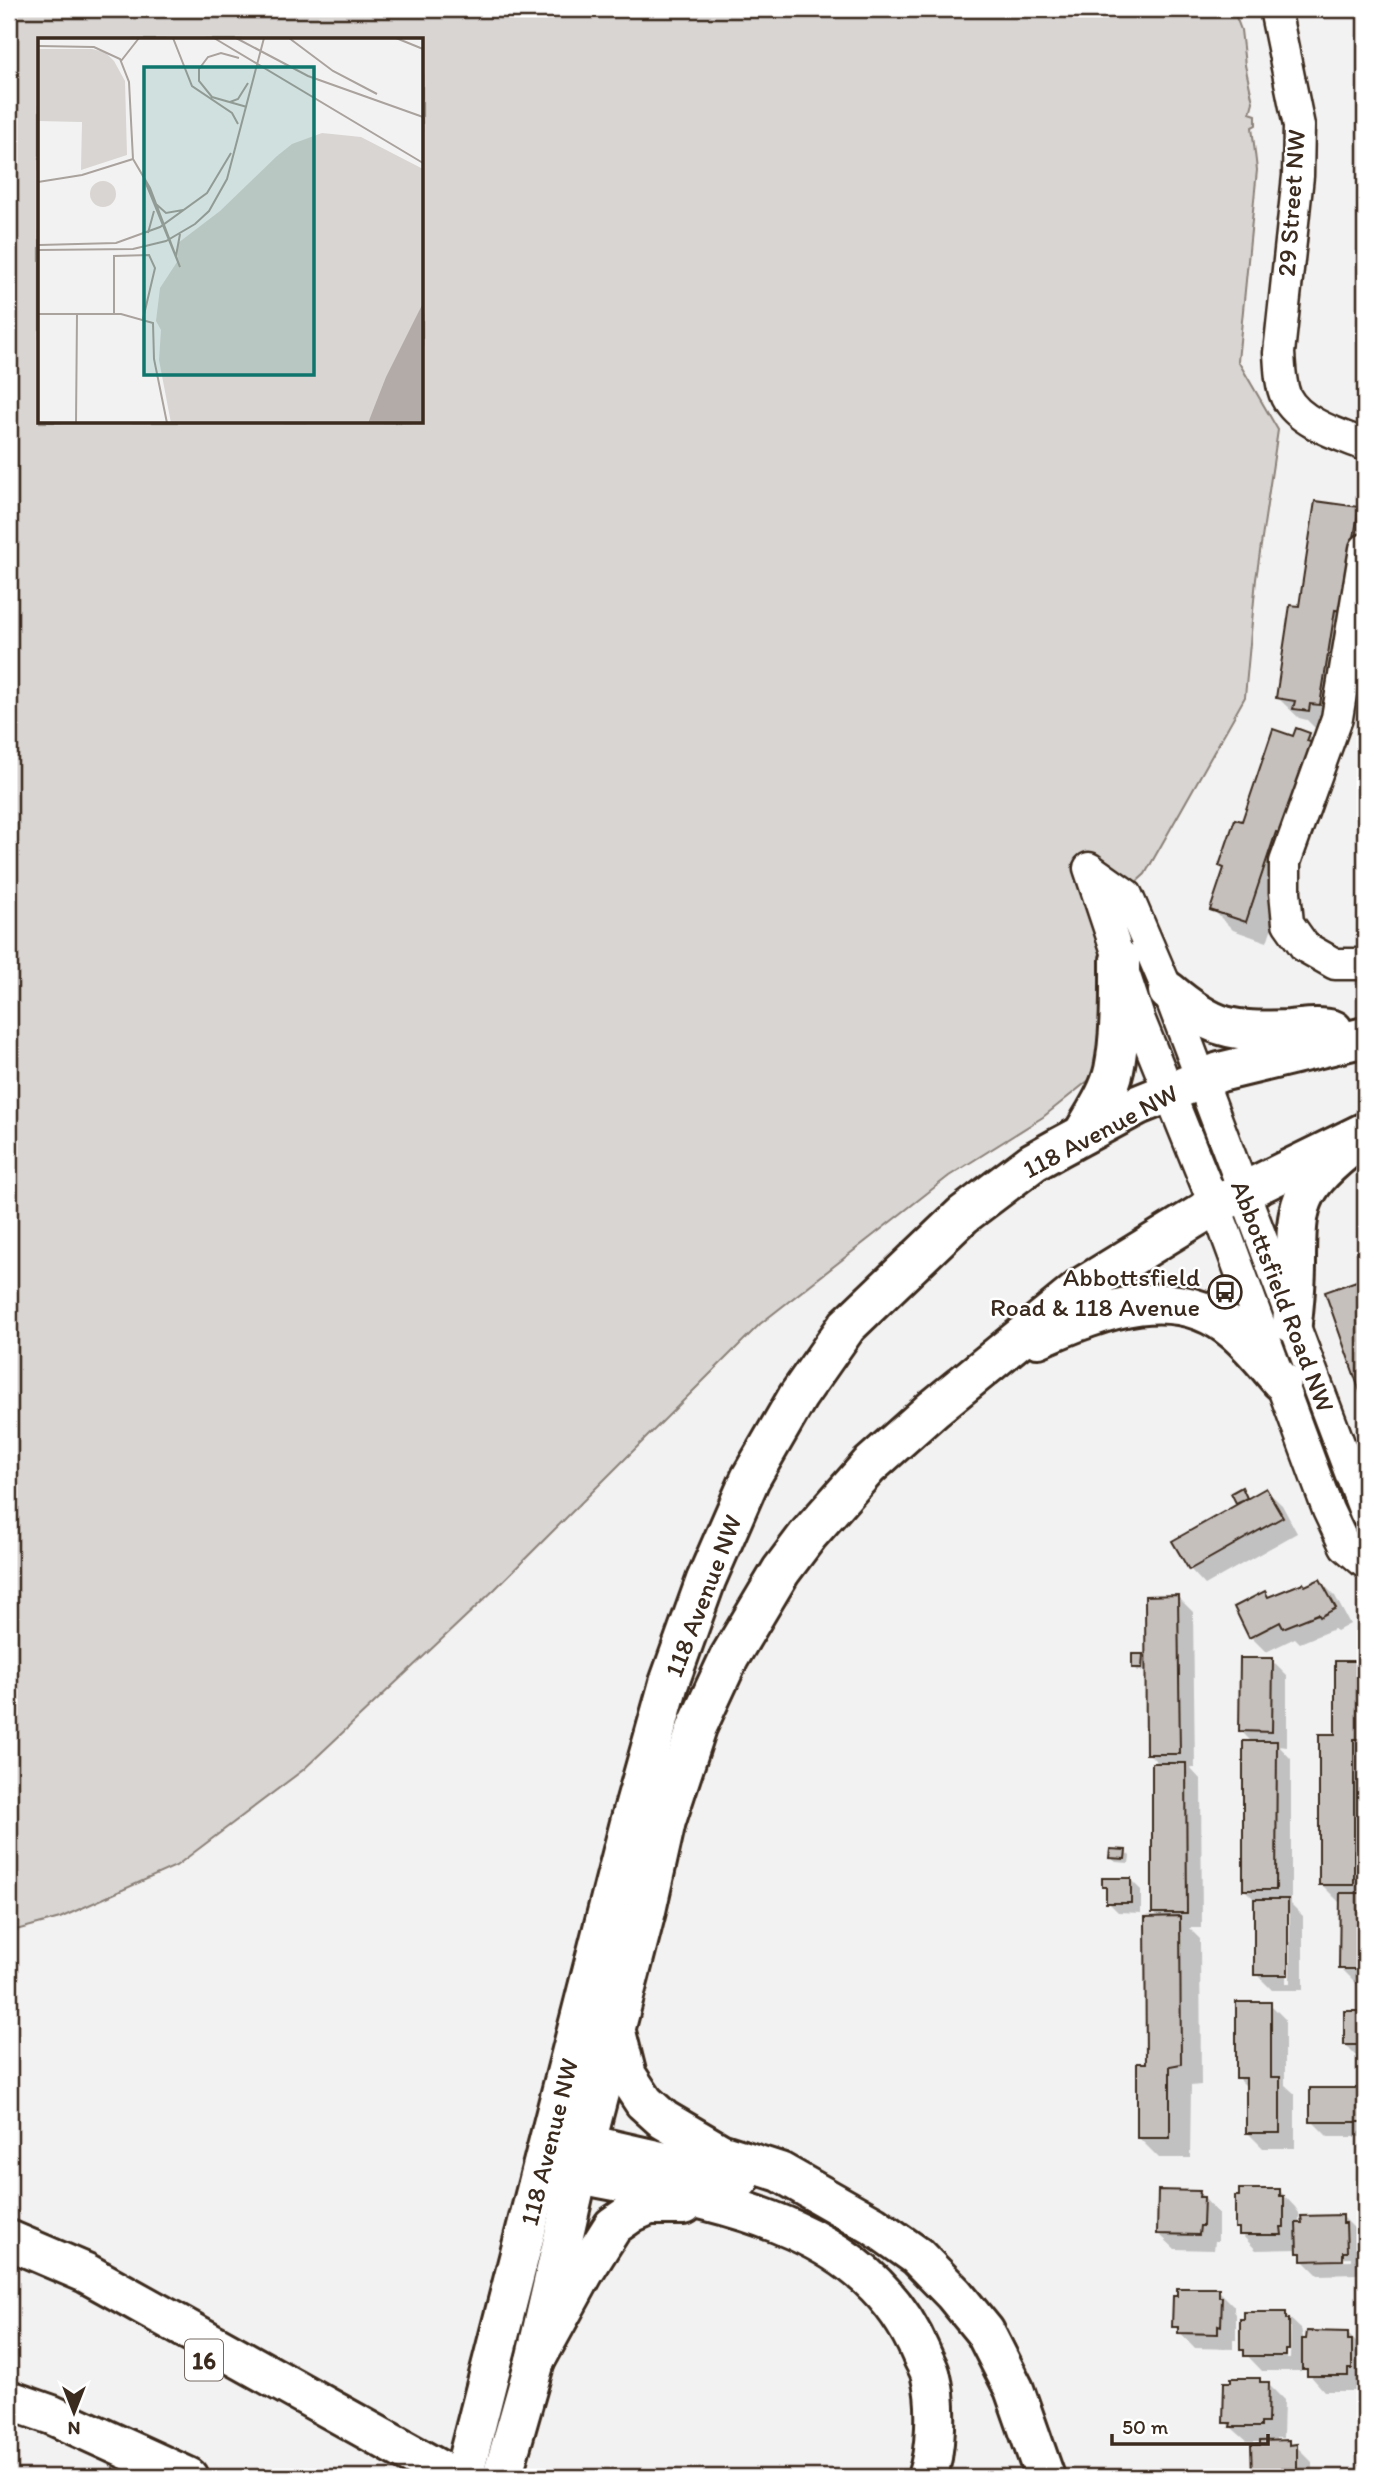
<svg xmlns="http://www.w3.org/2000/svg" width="1374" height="2486" font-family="Itim,sans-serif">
  <rect width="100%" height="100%" fill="#f3f2f2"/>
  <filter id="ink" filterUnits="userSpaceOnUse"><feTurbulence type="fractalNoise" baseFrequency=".0143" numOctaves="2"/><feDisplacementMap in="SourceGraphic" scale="14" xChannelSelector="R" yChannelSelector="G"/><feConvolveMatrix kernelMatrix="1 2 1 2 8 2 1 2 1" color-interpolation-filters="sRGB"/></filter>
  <g filter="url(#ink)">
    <path fill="#d8d5d2" stroke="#8a8078" stroke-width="2" fill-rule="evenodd" d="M9,9H1233L1241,30L1245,65L1253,102L1250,113L1256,115V125L1252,127L1257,170L1238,361L1278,430L1256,579L1245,697L1145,874L1109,907L1104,1068L1043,1117L949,1176L760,1324L495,1589L303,1770L176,1866L60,1918L9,1932ZM40,40H422V422H40Z"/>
    <g fill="#0003" fill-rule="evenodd">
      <polygon points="1358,509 1365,516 1365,615 1329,731 1316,729 1307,720 1299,718 1278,698 1301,608"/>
      <polygon points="1309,735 1330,755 1329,759 1336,767 1306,855 1297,852 1267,942 1233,930 1212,909 1226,870 1221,865 1243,823 1294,738"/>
      <polygon points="1365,1280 1365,1401 1327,1293"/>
      <polygon points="1241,1489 1249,1500 1266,1490 1282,1505 1297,1533 1205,1585 1190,1569 1240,1504 1238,1502"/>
      <polygon points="1320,1581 1335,1596 1350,1624 1337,1631 1334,1629 1300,1643 1295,1638 1266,1652 1251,1637 1265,1593 1270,1598 1306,1588"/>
      <polygon points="1178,1597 1193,1612 1195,1768 1190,1768 1201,1780 1202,1928 1189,1928 1200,1939 1201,2085 1191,2086 1190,2158 1159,2158 1139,2138 1148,2065 1160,1918 1154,1913 1159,1764 1148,1753 1147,1671 1138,1671 1134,1667 1142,1656 1147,1662"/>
      <path d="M1272,1660L1287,1675V1747L1279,1746L1291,1759V1904L1303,1916V1990H1272L1256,1974V1901L1244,1889L1253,1743L1241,1731ZM1287,1914H1290V1984H1286Z"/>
      <polygon points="1337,1663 1365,1663 1365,1984 1357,1984 1341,1968 1341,1904 1321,1884 1337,1736"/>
      <polygon points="1125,1852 1130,1856 1129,1863 1116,1862 1111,1858"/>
      <polygon points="1131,1880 1141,1890 1141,1913 1118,1912 1108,1902 1108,1891 1104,1887"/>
      <polygon points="1270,2004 1285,2019 1285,2085 1295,2094 1295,2148 1263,2148 1247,2132 1247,2087 1238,2078"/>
      <polygon points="1345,2012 1365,2012 1365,2060 1361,2060 1345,2044"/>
      <polygon points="1312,2089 1365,2089 1365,2137 1328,2137 1312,2121"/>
      <path d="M1280,2191L1295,2207L1299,2213V2225L1342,2216L1358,2232V2237L1361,2241L1362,2267H1358V2274L1318,2275L1303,2260L1299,2249L1256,2250L1241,2234L1237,2227ZM1351,2258V2261L1312,2262V2259Z"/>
      <polygon points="1199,2192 1218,2214 1218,2241 1215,2241 1214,2250 1175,2249 1159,2234"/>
      <polygon points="1218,2290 1234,2306 1234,2311 1236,2314 1236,2340 1233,2340 1233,2349 1195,2348 1174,2326"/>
      <path d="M1285,2314L1301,2329L1304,2341L1348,2334L1363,2349L1365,2355V2384H1363V2391H1324L1301,2365V2371H1262L1241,2349ZM1287,2327H1291L1290,2359H1287Z"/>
      <polygon points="1259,2380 1263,2384 1268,2384 1284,2400 1283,2438 1276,2438 1276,2442 1288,2442 1293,2446 1296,2446 1312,2462 1312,2477 1254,2477 1253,2446 1262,2446 1262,2442 1248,2442 1225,2422"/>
    </g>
    <g fill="#c6c0bd" stroke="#3b2a1e" stroke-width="2">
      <polygon points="1315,501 1359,507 1342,611 1335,610 1320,705 1310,704 1309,711 1293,709 1295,701 1276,698 1290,605 1299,606"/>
      <polygon points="1296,728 1310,733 1307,741 1316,744 1286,835 1276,832 1246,922 1210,910 1224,868 1219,866 1235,819 1242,821 1273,729 1293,736"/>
      <polygon points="1365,1278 1365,1406 1325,1292"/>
      <polygon points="1242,1487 1247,1498 1236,1503 1231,1493"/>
      <polygon points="1266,1488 1283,1517 1189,1570 1172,1541"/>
      <polygon points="1320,1579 1336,1608 1320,1617 1318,1614 1283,1628 1280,1622 1249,1638 1234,1607 1265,1591 1268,1597 1303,1583 1305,1586"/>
      <polygon points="1178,1595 1180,1754 1146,1754 1145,1596"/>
      <polygon points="1132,1654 1143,1654 1142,1668 1132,1668"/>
      <polygon points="1240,1658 1273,1658 1272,1732 1239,1731"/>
      <polygon points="1335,1661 1365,1661 1365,1739 1354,1739 1354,1885 1319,1885 1319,1734 1335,1734"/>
      <polygon points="1243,1741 1277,1741 1276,1890 1243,1890"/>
      <polygon points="1152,1763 1186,1763 1187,1913 1152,1913"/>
      <polygon points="1110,1849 1126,1850 1125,1859 1109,1858"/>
      <polygon points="1102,1878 1131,1878 1131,1903 1106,1903 1106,1887 1102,1887"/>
      <polygon points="1340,1893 1365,1893 1365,1969 1339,1969"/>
      <rect x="1254" y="1899" width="34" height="76"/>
      <polygon points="1180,1916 1181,2064 1170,2066 1170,2138 1137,2138 1137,2063 1146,2063 1145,1917"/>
      <polygon points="1236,2002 1271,2002 1271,2077 1280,2077 1280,2133 1246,2133 1246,2078 1236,2078"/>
      <rect x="1344" y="2011" width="21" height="34"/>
      <rect x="1310" y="2088" width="55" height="34"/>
      <polygon points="1239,2189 1280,2189 1280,2196 1284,2196 1284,2227 1281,2227 1282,2235 1239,2235 1239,2228 1235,2228 1235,2196 1239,2196"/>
      <polygon points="1363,2189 1365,2189 1365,2235 1362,2235 1362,2227 1358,2227 1358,2196 1363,2196"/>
      <polygon points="1158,2190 1200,2191 1199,2197 1204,2197 1203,2226 1200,2226 1199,2235 1157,2234"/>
      <polygon points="1343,2215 1343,2223 1346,2223 1347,2252 1343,2252 1343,2260 1301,2261 1301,2253 1297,2253 1296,2223 1302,2223 1301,2216"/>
      <polygon points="1177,2288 1219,2288 1219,2297 1222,2297 1221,2326 1218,2325 1218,2334 1178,2333 1178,2327 1172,2327 1173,2296 1177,2296"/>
      <polygon points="1244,2312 1286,2312 1286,2319 1289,2319 1289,2350 1286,2350 1286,2356 1244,2356 1244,2350 1240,2350 1240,2319 1244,2319"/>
      <polygon points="1307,2331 1348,2332 1348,2340 1352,2340 1352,2369 1348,2369 1348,2376 1307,2376 1307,2369 1302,2369 1302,2339 1306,2339"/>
      <polygon points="1231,2378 1260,2378 1260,2382 1269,2382 1268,2423 1261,2423 1261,2427 1230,2427 1231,2423 1223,2423 1224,2382 1231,2382"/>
      <polygon points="1289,2440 1289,2445 1297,2444 1297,2477 1252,2477 1251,2445 1260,2445 1260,2441"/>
    </g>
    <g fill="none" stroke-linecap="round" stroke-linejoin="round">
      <defs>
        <g id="minor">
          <path d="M1275,9L1299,126L1298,176L1279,353C1280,366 1280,384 1286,397C1299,423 1340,435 1365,445"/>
          <polyline points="1365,549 1337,718 1285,862 1285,892 1288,923 1305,947 1335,964 1365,964"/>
          <polyline points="1365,1512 1168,991 1127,895 1089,868 1139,1018 1225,1231 1328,1510 1345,1546 1365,1563"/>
        </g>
        <g id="major">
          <path d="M1168,991C1214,1030 1231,1032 1289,1030C1303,1029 1320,1026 1333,1030"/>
          <path d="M1083,1134C1094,1114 1109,1093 1114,1070C1121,1035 1120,996 1120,960"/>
          <path d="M1292,1323C1294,1304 1296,1283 1296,1264C1296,1205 1298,1190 1345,1151"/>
          <path d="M1038,1338C1102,1310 1177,1279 1237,1333C1253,1347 1267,1365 1281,1381"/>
          <polyline points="463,2477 632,1815 669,1683 706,1580 750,1479 798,1396 847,1326 963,1215 1033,1162 1058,1148 1138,1105 1220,1072 1365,1037"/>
          <polyline points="502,2477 535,2361 578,2174 646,1911 666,1821 697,1727 729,1658 781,1571 808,1535 869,1466 933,1409 1085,1285 1214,1206 1365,1132"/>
        </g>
        <g id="highway">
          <polyline points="615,2028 627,2076 644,2102 664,2120 720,2153 780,2172 873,2225 917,2256 954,2294 985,2332 1014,2389 1045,2477"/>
          <polyline points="551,2136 740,2179"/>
          <path d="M543,2166C678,2198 859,2206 921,2353C924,2361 930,2369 931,2377C938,2404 936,2452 927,2477"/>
          <polyline points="9,2240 86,2273 452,2477"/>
          <polyline points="535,2361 584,2272 613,2226 633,2212 649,2205 684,2205"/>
          <polyline points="9,2400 52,2415 188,2477"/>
        </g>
      </defs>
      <use href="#minor" stroke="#3b2a1e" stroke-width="35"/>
      <use href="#major" stroke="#3b2a1e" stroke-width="44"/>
      <use href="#highway" stroke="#3b2a1e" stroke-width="44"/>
      <use href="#minor" stroke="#fff" stroke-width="30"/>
      <use href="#major" stroke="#fff" stroke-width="38"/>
      <use href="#highway" stroke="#fff" stroke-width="38"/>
    </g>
  </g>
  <defs>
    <symbol id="bus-ring" viewBox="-11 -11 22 22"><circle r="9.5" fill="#fff" stroke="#3b2a1e" stroke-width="1.5"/><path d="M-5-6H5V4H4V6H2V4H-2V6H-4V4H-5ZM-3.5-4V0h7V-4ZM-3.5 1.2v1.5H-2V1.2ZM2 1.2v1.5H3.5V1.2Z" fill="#3b2a1e"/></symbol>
  </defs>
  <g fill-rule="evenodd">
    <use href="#bus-ring" x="1206" y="1273" width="38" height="38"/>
  </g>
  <g text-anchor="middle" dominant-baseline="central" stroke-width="5" stroke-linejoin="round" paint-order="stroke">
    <rect fill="#fff" stroke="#766a62" stroke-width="2" x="185" y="2339.5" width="38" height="41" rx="5"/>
    <g font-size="24" font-weight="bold" fill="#3b2a1e">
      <text x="204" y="2360">16</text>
    </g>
    <g font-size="26" fill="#3b2a1e" stroke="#fff">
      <text transform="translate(1291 203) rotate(-86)">29 Street NW</text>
      <text transform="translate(1100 1131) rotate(-28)">118 Avenue NW</text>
      <text transform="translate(1283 1296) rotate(69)">Abbottsfield Road NW</text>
      <text transform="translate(703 1596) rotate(-69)">118 Avenue NW</text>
      <text transform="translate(549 2142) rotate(-76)">118 Avenue NW</text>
    </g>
    <g font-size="26" fill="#3b2a1e" stroke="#fff" text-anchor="end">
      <text x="1200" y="1277">Abbottsfield<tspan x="1200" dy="30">Road &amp; 118 Avenue</tspan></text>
    </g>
  </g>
  <g transform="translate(38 38)">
    <rect width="385" height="385" fill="#f3f2f2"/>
    <path d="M0,11H54L67,14L76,23L87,43L89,117L43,132L44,84L0,83ZM284,95L323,99L385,131V265L330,385H133L121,322L123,292L118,283L122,250L139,224L140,205L182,173L239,118L254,106ZM52 156a13 13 0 1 1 26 0a13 13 0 1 1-26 0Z" fill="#d8d5d2"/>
    <path d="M385,265V385H330L348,339Z" fill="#b2aba7"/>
    <path fill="none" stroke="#a9a29d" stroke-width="2" d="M135,0L154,48L194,75L200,86M176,0L385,125M198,0L270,38L385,79M251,0L295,33L339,56M358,0L385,11M0,8L56,9L82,21L91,44L95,121L112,150L142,229L107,143M201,20L183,15L170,19L161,31V43L174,59L209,69M83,23L101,0M192,64L200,61L210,45M0,144L44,137L95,121M118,166L128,175L145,172M110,195L116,173M1,207L78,205L122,189L169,155L193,115M0,212L95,211L128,203L157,186L171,173L189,141L226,0M138,218L142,196M0,276H83L115,285L116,321L129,385M76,276V218L111,217L117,230L105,281M38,385L39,276"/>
    <path fill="#0f766e" fill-opacity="0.15" stroke="#0f766e" stroke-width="3.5" d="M106,29H276V337H106Z"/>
    <rect width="385" height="385" fill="none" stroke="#3b2a1e" stroke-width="3.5"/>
  </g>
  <rect width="1374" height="2486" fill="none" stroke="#fff" stroke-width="35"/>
  <rect x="18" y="18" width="1339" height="2451" fill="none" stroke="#3b2a1e" stroke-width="2.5" filter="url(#ink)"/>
  <g transform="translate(74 2412) rotate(180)" stroke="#ffffff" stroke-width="5" paint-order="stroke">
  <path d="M0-5L12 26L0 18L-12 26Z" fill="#3b2a1e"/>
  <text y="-10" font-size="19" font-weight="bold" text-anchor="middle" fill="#3b2a1e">N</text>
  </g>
  <path d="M1112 2434v10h156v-10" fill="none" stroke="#3b2a1e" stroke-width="3.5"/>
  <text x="1122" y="2434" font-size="21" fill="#3b2a1e" stroke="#ffffff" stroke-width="5" paint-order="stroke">50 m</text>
</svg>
